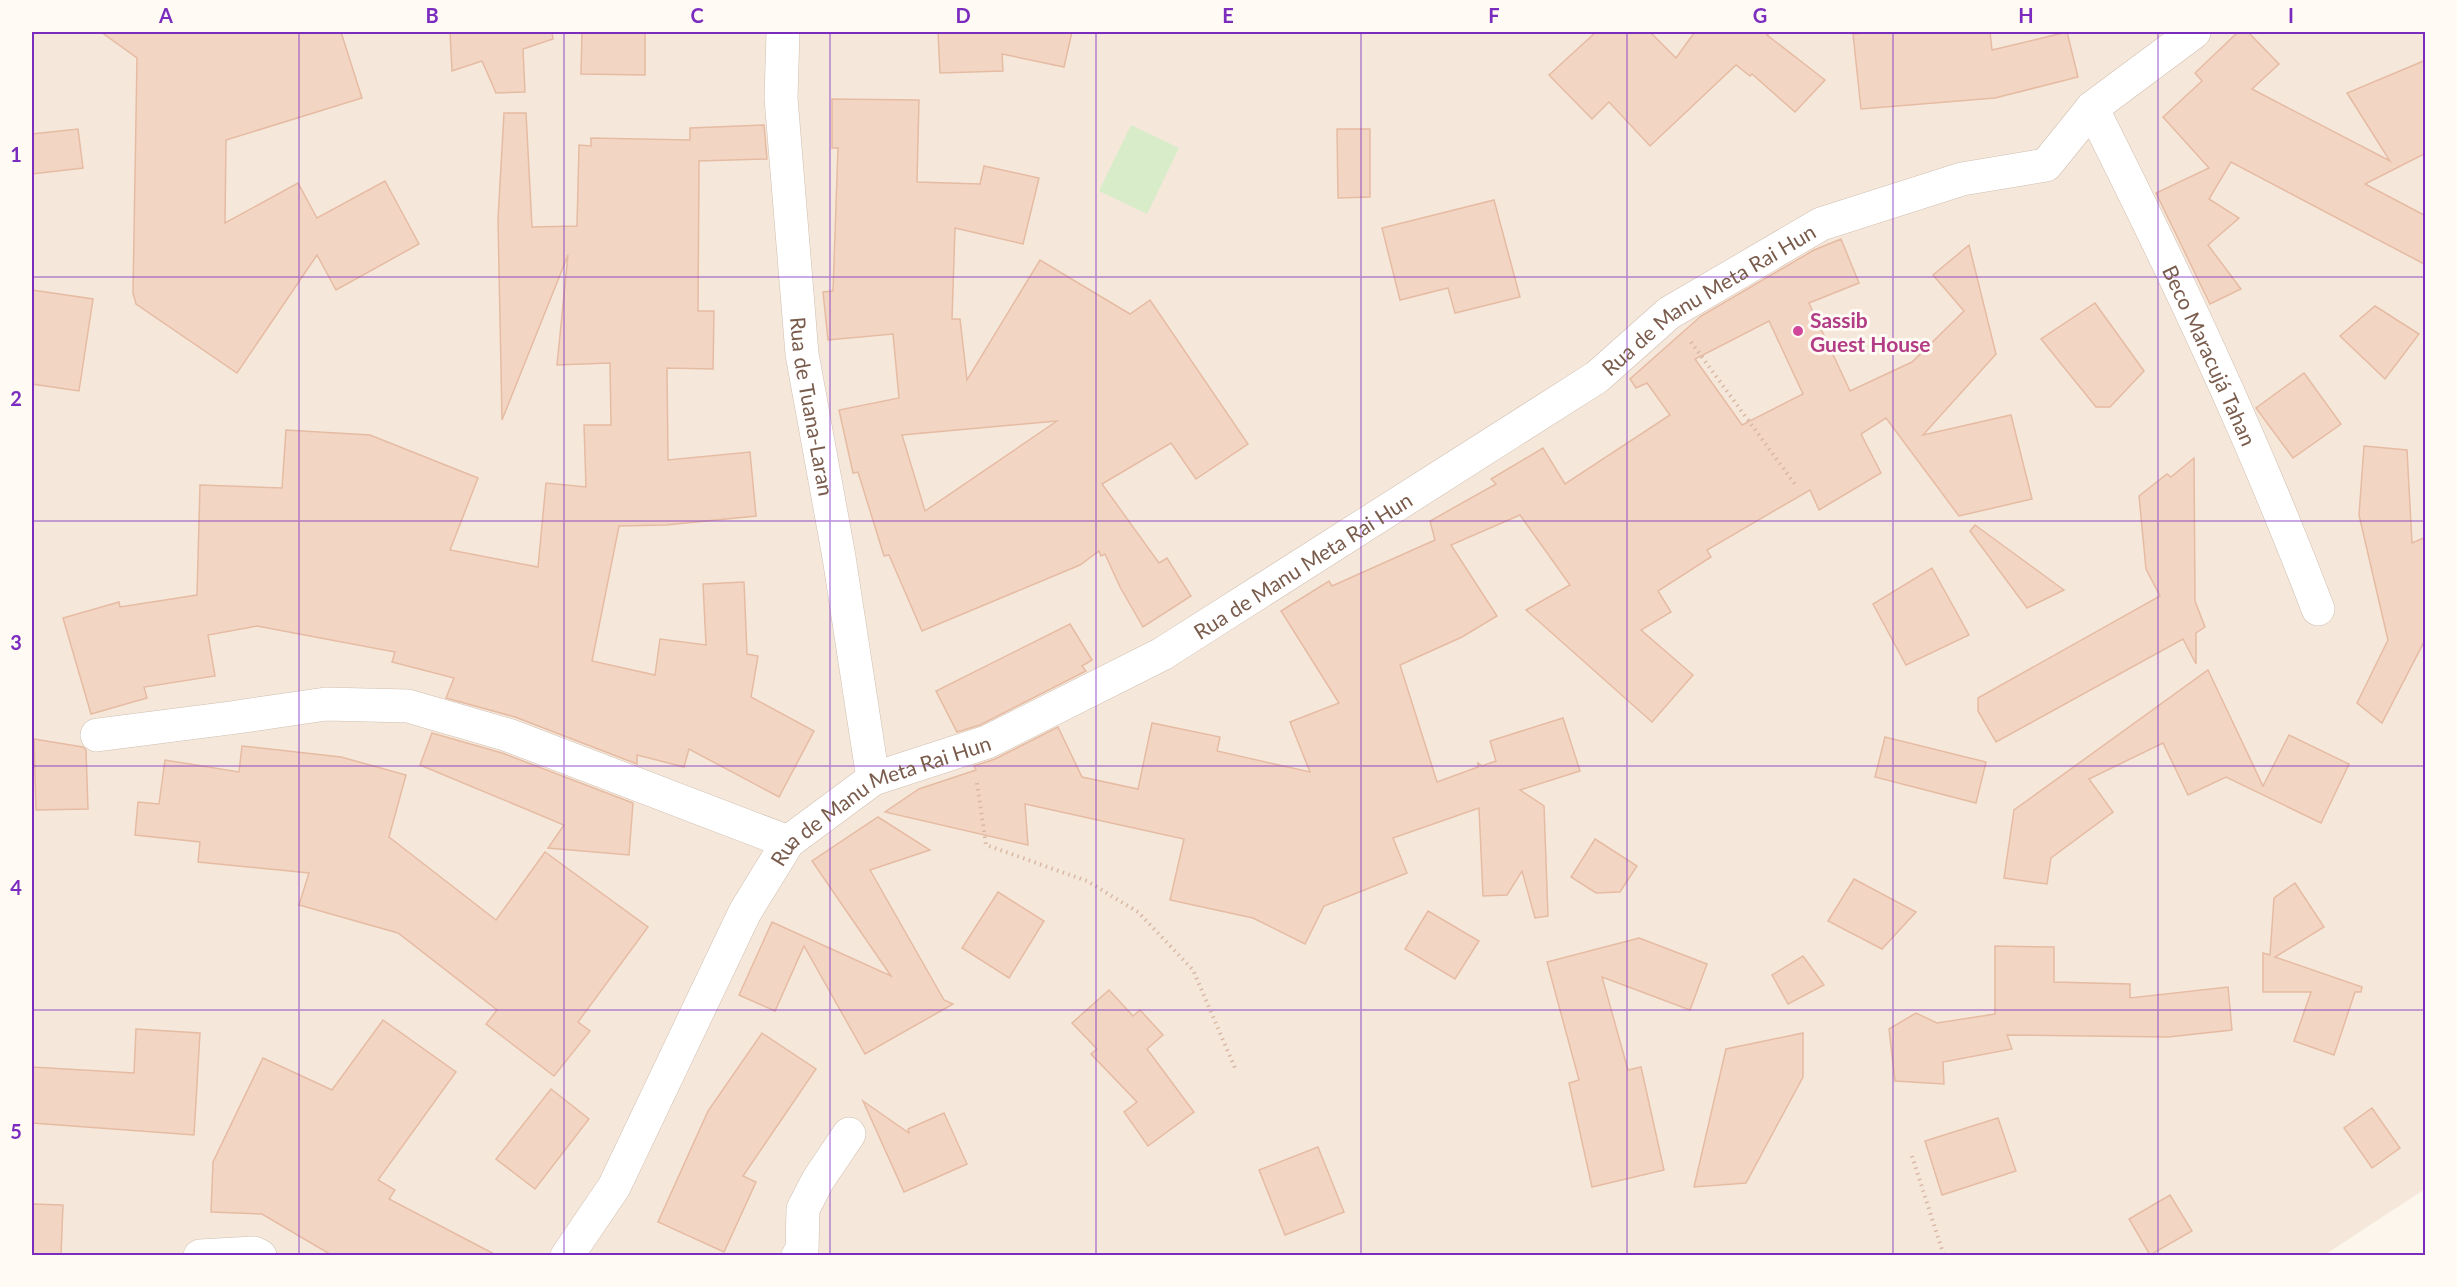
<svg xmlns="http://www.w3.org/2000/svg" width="2457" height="1287" font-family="Lato,sans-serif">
  <rect width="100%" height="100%" fill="#fdf6ec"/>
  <polygon fill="#f5e8da" points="32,32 2425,32 2425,1189 2323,1256 32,1255"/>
  <polygon fill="#d8ecc9" points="1131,125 1179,148 1147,214 1099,191"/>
  <g fill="#f3d5c3" stroke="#e6bba3" stroke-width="1.5" fill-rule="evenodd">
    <polygon points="101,32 341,32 362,98 226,140 225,223 298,183 317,218 385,181 419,244 336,290 317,255 237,373 136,304 133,293 137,58"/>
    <polygon points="450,32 552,32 553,39 523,49 525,92 496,93 482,61 452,71"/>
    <polygon points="582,32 645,32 645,75 581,74"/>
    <polygon points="938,32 1072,32 1064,67 1002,54 1003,71 940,73"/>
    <polygon points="1596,32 1650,32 1676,58 1694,33 1693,32 1771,32 1767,35 1825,80 1795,112 1752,74 1750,76 1736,65 1650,146 1609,102 1592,119 1549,75"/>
    <polygon points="1875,32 1990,32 1992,50 2067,32 2078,77 1995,98 1861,109 1853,34"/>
    <polygon points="2238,32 2248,32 2279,64 2252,89 2390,161 2347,93 2426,60 2426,153 2365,184 2426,216 2426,265 2231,162 2209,199 2239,218 2208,245 2241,289 2210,304 2156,193 2209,168 2163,117 2202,81 2195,73"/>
    <path d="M832,99L919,100L917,182L980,184L984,166L1039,178L1023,244L955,228L952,319H960L967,380L1040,260L1130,314L1150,300L1248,444L1196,479L1171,443L1102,484L1159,563L1167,558L1191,596L1143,627L1120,587L1105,554L1101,556L1099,551L1080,565L922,631L889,555L884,556L858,472L853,473L839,410L899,398L893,334L828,340L823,292L833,291L838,148H832ZM1057,421L925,511L902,435Z"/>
    <polygon points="504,113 526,113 532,227 577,226 579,145 591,146 591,138 690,140 690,128 764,125 767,159 699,161 698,311 714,311 713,369 667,368 668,460 750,452 756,516 666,525 619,526 592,661 655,675 660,639 706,645 703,584 744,582 747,654 758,656 751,697 814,731 779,797 689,749 684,767 637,755 637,764 515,717 446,698 454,678 392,662 395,652 257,626 208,635 215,676 144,687 147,698 91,714 63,618 119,602 120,607 197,595 200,485 282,488 286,430 370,435 478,478 450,550 538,567 546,483 586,487 584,425 611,425 610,363 557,365 568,255 502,420 498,219"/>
    <polygon points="78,129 83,168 32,174 32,134"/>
    <polygon points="1337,129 1370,129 1370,197 1338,198"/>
    <polygon points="1494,200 1520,297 1455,313 1448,288 1400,300 1382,228"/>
    <path d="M1841,239L1859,283L1809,303L1850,391L1912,362L1964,311L1933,275L1969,245L1996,354L1923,435L2011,415L2032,499L1959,516L1886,418L1861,434L1881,473L1819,510L1810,490L1707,550L1711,557L1658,591L1671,612L1641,630L1693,675L1652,722L1526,610L1570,585L1520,515L1451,545L1497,616L1462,637L1400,665L1437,782L1478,767V763L1482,766L1496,761L1490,741L1563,718L1580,771L1520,790L1544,806L1548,916L1535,918L1522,871L1507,895L1483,896L1479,808L1393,838L1407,873L1324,906L1305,944L1253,918L1170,900L1184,839L1025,804L1028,845L885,812L919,789L976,770L974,766L995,759L1058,727L1082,777L1138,789L1152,723L1220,737L1217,751L1310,772L1290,722L1339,703L1281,611L1329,581L1332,586L1435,540L1430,521L1496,484L1491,479L1543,448L1565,484L1670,415L1647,383L1636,388L1630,379L1701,316L1814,250ZM1769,321L1803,394L1742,425L1695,359Z"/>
    <polygon points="32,290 93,299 79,391 32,384"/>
    <polygon points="2095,303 2144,371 2110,407 2096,407 2041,339"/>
    <polygon points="2375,306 2419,334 2385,379 2340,336"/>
    <polygon points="2304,373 2341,424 2293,458 2256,408"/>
    <polygon points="2364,446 2407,450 2412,543 2426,537 2426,638 2382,723 2357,703 2388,640 2359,515"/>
    <polygon points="2194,458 2195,601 2205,627 2196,633 2196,664 2183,639 1996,742 1978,711 1978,698 2160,596 2146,569 2139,496 2167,474 2171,477"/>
    <polygon points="1975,525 2064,590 2027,608 1970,531"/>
    <polygon points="1932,568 1969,635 1906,665 1873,604"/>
    <polygon points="1070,624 1092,660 1082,666 1086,671 980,725 957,732 936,691"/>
    <polygon points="2208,670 2263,786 2289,735 2349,764 2321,823 2226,777 2188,795 2163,743 2089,779 2113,812 2051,858 2047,884 2004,878 2014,810"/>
    <polygon points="432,733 502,753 633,803 629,855 548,848 564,825 420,765"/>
    <polygon points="1885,737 1986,762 1976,803 1875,777"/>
    <polygon points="34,739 83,747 86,750 88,809 36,810"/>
    <polygon points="242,746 341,757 406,775 389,837 496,920 545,852 648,927 578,1022 590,1031 554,1076 486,1024 497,1010 398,933 299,905 309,873 198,862 200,842 135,835 138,802 159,804 165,760 239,772"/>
    <polygon points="878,817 930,850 870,870 944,1000 953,1004 865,1054 804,946 775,1011 739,995 772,922 891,976 812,861"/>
    <polygon points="1595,839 1637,866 1620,892 1596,893 1571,877"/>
    <polygon points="1854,879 1916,912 1882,949 1828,921"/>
    <polygon points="2295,883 2324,927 2275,957 2362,987 2361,992 2355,992 2334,1055 2294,1041 2311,992 2263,992 2263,953 2270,955 2274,898"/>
    <polygon points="998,892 1044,921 1009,978 962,948"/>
    <polygon points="1428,911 1479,941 1455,979 1405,949"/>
    <polygon points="1639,938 1707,964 1690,1010 1602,977 1628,1070 1641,1067 1664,1170 1592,1187 1569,1083 1579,1080 1547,962"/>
    <polygon points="1995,946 2054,947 2054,982 2130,984 2130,998 2228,987 2232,1030 2168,1037 2007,1035 2012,1049 1943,1062 1944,1084 1895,1081 1889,1029 1916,1013 1937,1023 1995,1014"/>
    <polygon points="1803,956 1824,985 1788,1004 1772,975"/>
    <polygon points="1109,990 1133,1016 1140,1010 1163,1035 1147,1049 1194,1112 1148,1146 1124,1112 1137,1102 1091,1054 1097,1049 1072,1023"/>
    <polygon points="383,1020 456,1072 378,1180 395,1190 389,1199 498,1256 333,1256 262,1214 211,1212 213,1162 263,1058 332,1090"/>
    <polygon points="136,1029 200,1033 194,1135 32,1123 32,1067 134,1073"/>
    <polygon points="762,1033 816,1069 743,1176 756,1182 724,1252 658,1222 708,1111"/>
    <polygon points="1803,1033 1803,1077 1746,1183 1694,1187 1726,1049"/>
    <polygon points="551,1089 589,1119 535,1189 496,1159"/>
    <polygon points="863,1101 909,1133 908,1129 944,1113 967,1164 904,1192"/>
    <polygon points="2372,1108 2400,1148 2372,1168 2344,1128"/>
    <polygon points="1998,1118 2016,1171 1942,1195 1925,1141"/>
    <polygon points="1318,1147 1344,1212 1285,1235 1259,1170"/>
    <polygon points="2170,1195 2192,1231 2150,1255 2129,1219"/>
    <polygon points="32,1204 63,1205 61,1256 32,1256"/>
  </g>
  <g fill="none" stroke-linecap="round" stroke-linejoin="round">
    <defs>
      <g id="minor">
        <path id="s1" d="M783,32L781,98L802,354L839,557L873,779"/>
        <path id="s2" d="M2092,108C2174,271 2253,438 2318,609"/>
        <polyline points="97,735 230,718 326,704 408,706 508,735 788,842"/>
        <polyline points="200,1256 254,1253 260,1256"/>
        <path id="s3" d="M567,1256L614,1187L745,912L788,842L873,779L987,742L1162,654L1597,377L1669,313L1821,224L1962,179L2046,165L2092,108L2194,32"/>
        <polyline points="798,1256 802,1250 803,1209 818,1180 849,1134"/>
      </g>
    </defs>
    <use href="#minor" stroke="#d1beb0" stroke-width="34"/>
    <g stroke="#d9b8a5" stroke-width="4" stroke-dasharray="1.5 4.5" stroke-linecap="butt">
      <polyline points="1691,342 1797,487"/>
      <polyline points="977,783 986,845 1087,881 1138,912 1193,970 1235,1068"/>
      <polyline points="1912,1156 1944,1256"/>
    </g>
    <use href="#minor" stroke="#fff" stroke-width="33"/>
  </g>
  <path fill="none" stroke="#7b2cbf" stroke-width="1.5" stroke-opacity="0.55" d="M299,32V1256M564,32V1256M830,32V1256M1096,32V1256M1361,32V1256M1627,32V1256M1893,32V1256M2158,32V1256M32,277H2426M32,521H2426M32,766H2426M32,1010H2426"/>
  <circle fill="#d1479c" stroke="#fffaf3" stroke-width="2" cx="1798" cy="331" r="6"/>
  <g text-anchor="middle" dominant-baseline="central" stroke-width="6" stroke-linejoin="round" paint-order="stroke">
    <g font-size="21" fill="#7a5c4d" stroke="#fffaf3">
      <text stroke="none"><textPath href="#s3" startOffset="1544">Rua de Manu Meta Rai Hun</textPath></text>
      <text stroke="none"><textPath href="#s2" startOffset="274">Beco Maracujá Tahan</textPath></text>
      <text stroke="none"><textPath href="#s1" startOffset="376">Rua de Tuana-Laran</textPath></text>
      <text stroke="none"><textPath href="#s3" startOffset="1058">Rua de Manu Meta Rai Hun</textPath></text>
      <text stroke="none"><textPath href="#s3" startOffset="572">Rua de Manu Meta Rai Hun</textPath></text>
    </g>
    <g font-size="21" font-weight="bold" fill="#b23c85" stroke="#fffaf3" text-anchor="start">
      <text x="1810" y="319">Sassib<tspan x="1810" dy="24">Guest House</tspan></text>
    </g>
  </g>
  <rect width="2457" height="1287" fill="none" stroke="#fffaf3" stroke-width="66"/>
  <rect x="33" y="33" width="2391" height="1221" fill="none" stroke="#7b2cbf" stroke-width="2"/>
  <g font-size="20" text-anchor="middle" font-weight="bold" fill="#7b2cbf">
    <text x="166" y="23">A</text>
    <text x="432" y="23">B</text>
    <text x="697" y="23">C</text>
    <text x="963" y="23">D</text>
    <text x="1228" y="23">E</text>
    <text x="1494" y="23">F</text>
    <text x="1760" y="23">G</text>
    <text x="2026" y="23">H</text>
    <text x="2291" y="23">I</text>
    <text x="16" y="162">1</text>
    <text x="16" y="406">2</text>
    <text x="16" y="650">3</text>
    <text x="16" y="895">4</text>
    <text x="16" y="1139">5</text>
  </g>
</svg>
